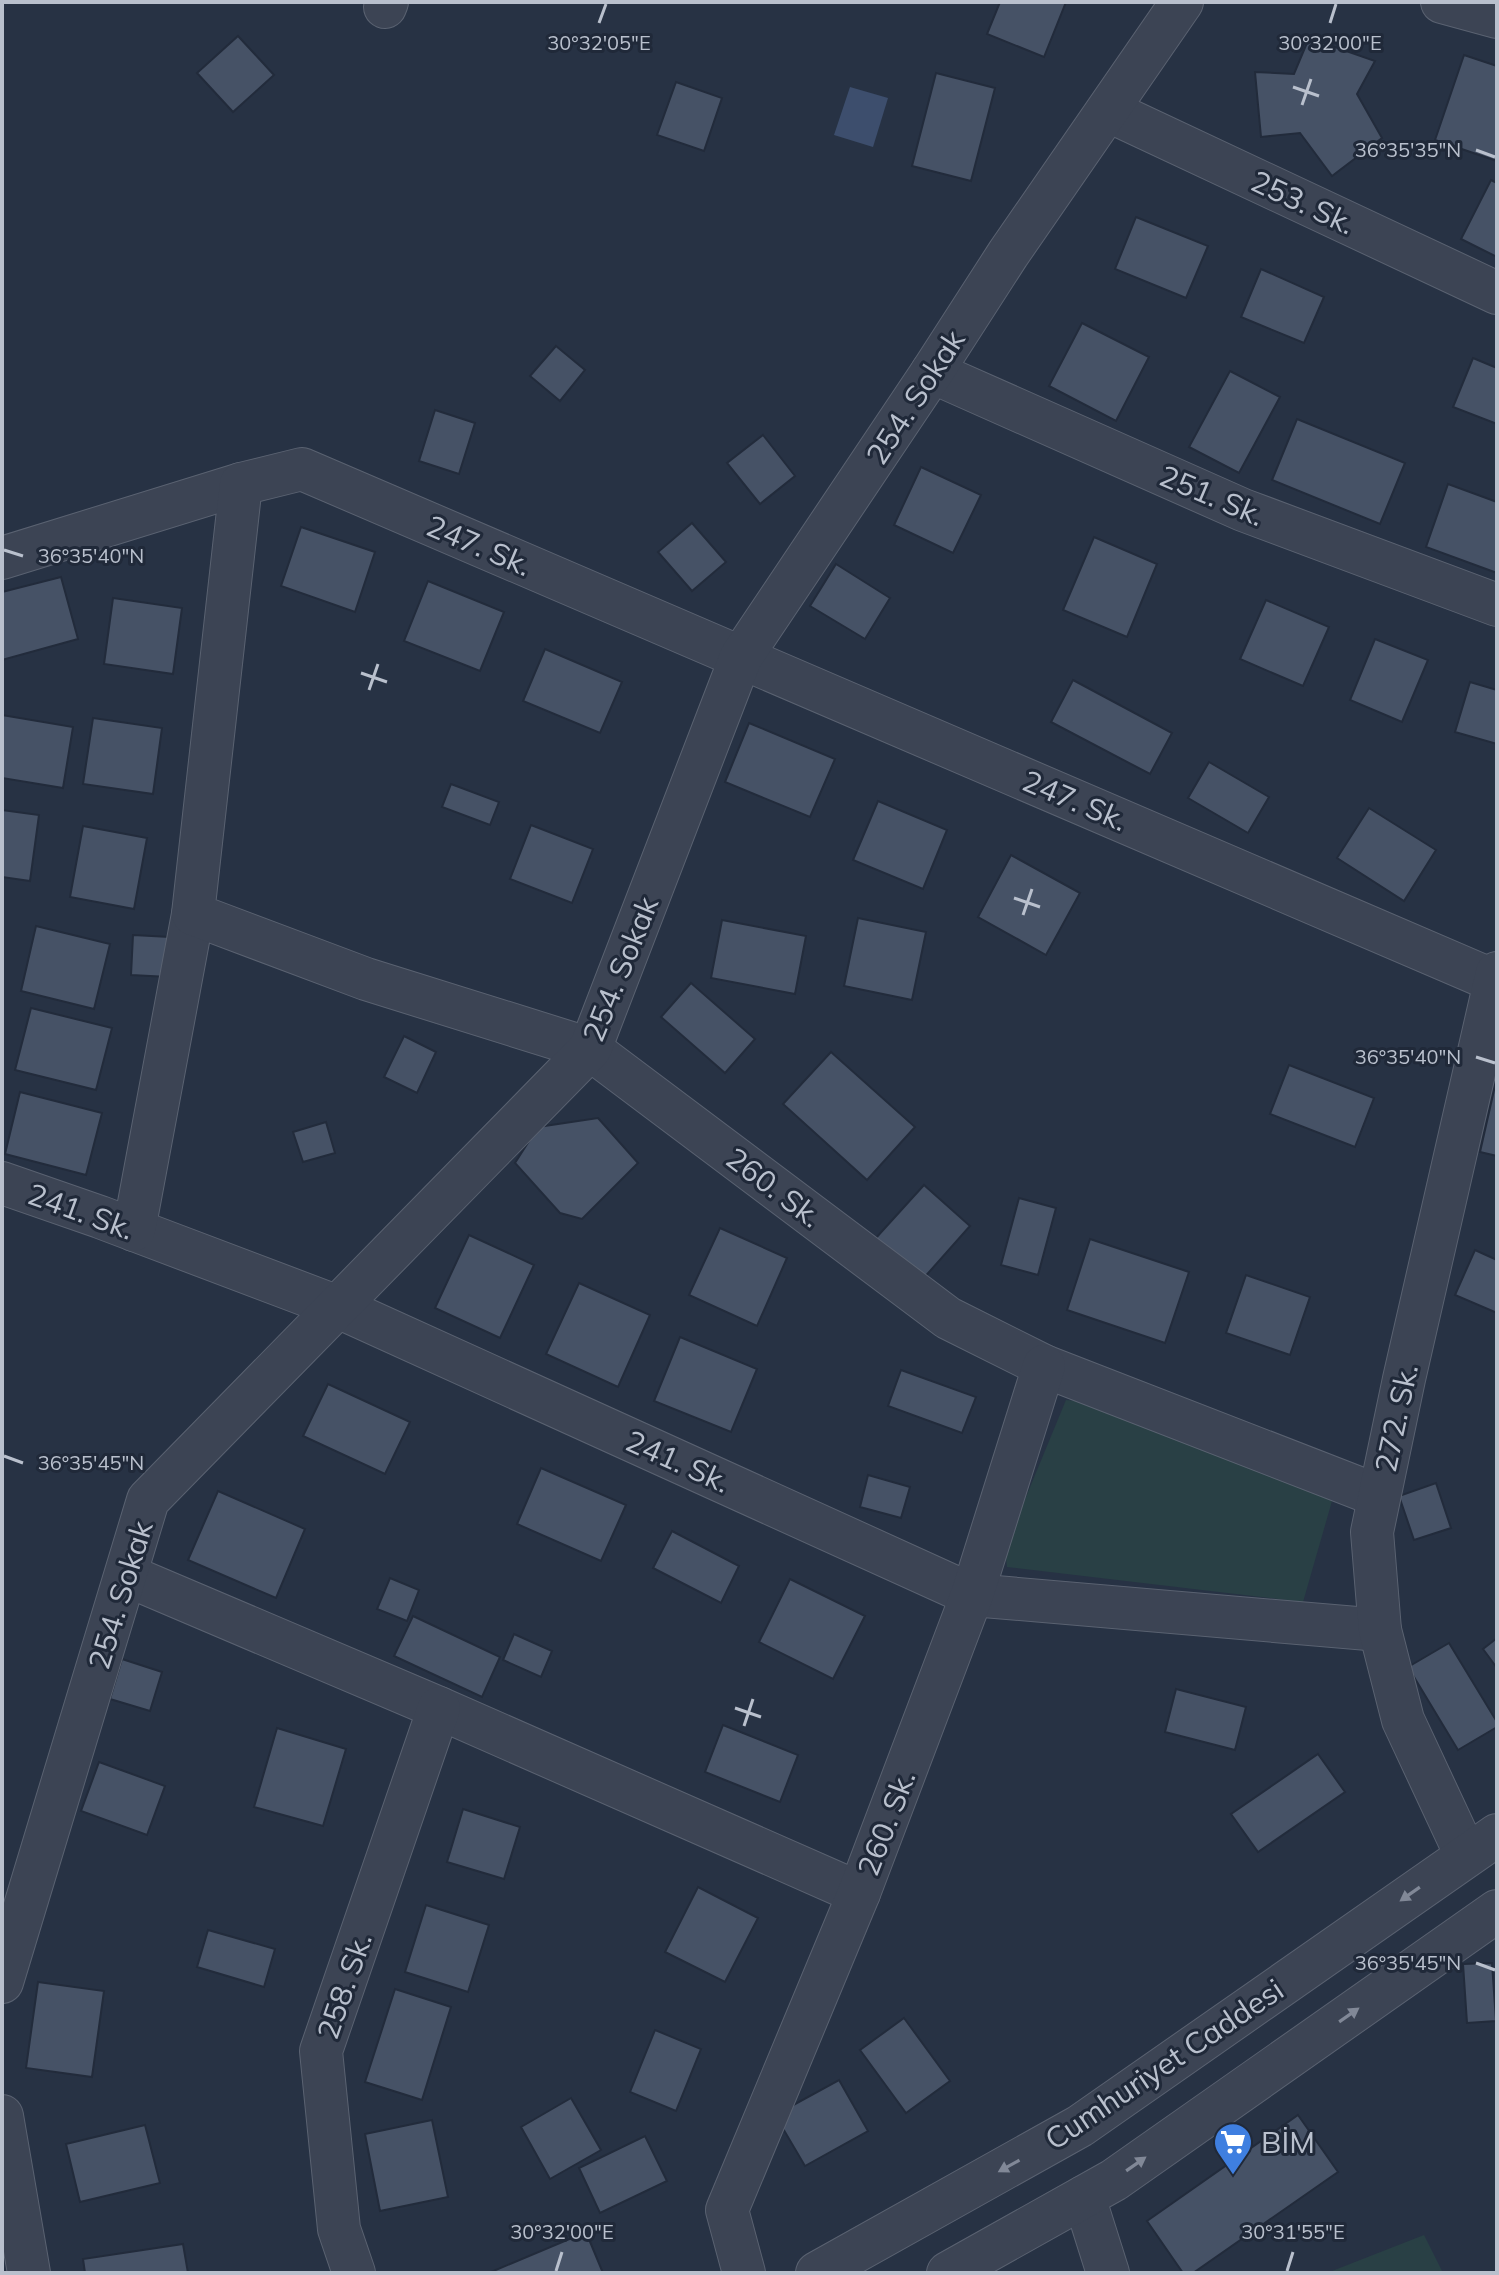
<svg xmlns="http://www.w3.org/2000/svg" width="1499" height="2275" font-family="Mulish,sans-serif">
  <rect width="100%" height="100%" fill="#273244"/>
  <g fill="#294045">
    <polygon points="1066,1400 1099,1403 1332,1501 1303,1602 1007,1567 1005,1548"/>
    <polygon points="1424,2235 1443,2273 1327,2273"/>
  </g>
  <polygon fill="#3d4e6d" points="850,87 888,98 873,147 834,135"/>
  <g fill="#465266" stroke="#222b3b" stroke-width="2">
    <polygon points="1000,2 1066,2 1044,57 987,34"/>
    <polygon points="238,36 274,75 233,112 197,73"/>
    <polygon points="1309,38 1375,61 1357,94 1382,138 1332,176 1300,133 1261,137 1255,72 1294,74"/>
    <polygon points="1464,55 1497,66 1497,161 1435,140"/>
    <polygon points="936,73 995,88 971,181 912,166"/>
    <polygon points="676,82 722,98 704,151 657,135"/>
    <polygon points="1491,180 1497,183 1497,257 1461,239"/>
    <polygon points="1136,217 1208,246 1186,298 1115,269"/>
    <polygon points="1261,269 1324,297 1304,343 1241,317"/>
    <polygon points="1082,323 1149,357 1116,421 1049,386"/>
    <polygon points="556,346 585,370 560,401 530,376"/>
    <polygon points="1473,358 1497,368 1497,424 1453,407"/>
    <polygon points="1230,371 1280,397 1239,473 1189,447"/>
    <polygon points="435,410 475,423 459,474 419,461"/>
    <polygon points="1297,419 1405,463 1380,524 1272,480"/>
    <polygon points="763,435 795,476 760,504 727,463"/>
    <polygon points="921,467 981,495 953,553 894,525"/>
    <polygon points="1448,484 1497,502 1497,573 1426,547"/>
    <polygon points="692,523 726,562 692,591 658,552"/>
    <polygon points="301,527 375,552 355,612 281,586"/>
    <polygon points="1094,537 1157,564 1127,637 1063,610"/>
    <polygon points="836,564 890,598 865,639 810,606"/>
    <polygon points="61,577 78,639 2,660 2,592"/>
    <polygon points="428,581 504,612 480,671 404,641"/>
    <polygon points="113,598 182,608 173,674 104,664"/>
    <polygon points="1266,600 1329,627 1303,686 1240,659"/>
    <polygon points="1375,639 1428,660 1402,722 1350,700"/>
    <polygon points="545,649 622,682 600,733 523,701"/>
    <polygon points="1073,680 1172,733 1150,774 1051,722"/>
    <polygon points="1470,682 1497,690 1497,744 1455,732"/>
    <polygon points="2,715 73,727 63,788 2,778"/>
    <polygon points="93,718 162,728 153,794 83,784"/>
    <polygon points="749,723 835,759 810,817 725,782"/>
    <polygon points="1209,762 1269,797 1248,833 1188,798"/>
    <polygon points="451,784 499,802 490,825 442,807"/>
    <polygon points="878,801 947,830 923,889 853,860"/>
    <polygon points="1369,808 1436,850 1404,901 1337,858"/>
    <polygon points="2,810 39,815 30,881 2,877"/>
    <polygon points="531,825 593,849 572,903 510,879"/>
    <polygon points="83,826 147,838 134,909 70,897"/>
    <polygon points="1011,855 1080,893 1046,955 978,917"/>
    <polygon points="858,918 926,932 912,1000 844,986"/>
    <polygon points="722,920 806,936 795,994 711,978"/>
    <polygon points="36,926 110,944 94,1009 21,991"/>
    <polygon points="133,935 170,937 169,977 131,975"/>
    <polygon points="691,983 755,1039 725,1073 661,1017"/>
    <polygon points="31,1008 112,1028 96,1090 15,1070"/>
    <polygon points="404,1036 436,1052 417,1093 384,1077"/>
    <polygon points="831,1052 915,1127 867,1180 783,1104"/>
    <polygon points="1289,1065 1374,1098 1355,1147 1270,1114"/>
    <polygon points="1497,1077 1497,1156 1480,1152"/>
    <polygon points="20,1092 102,1113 86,1175 5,1154"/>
    <polygon points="598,1118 638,1163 582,1219 560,1213 515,1163 538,1127"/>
    <polygon points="326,1122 335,1153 303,1162 293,1132"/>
    <polygon points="924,1185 970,1226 922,1280 875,1239"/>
    <polygon points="1019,1198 1056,1208 1038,1275 1001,1265"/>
    <polygon points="720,1228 787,1258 757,1326 689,1295"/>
    <polygon points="469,1235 534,1265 500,1338 435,1308"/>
    <polygon points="1090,1239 1189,1272 1165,1343 1067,1310"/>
    <polygon points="1475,1250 1497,1260 1497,1313 1455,1295"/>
    <polygon points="1246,1275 1310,1297 1290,1355 1226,1333"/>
    <polygon points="579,1283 650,1315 618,1387 546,1354"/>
    <polygon points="680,1337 757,1369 731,1432 654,1401"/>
    <polygon points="901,1370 976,1397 962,1433 888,1406"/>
    <polygon points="328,1384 410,1422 385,1474 303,1436"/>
    <polygon points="541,1468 626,1505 601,1561 517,1524"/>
    <polygon points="868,1475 910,1487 901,1518 860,1507"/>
    <polygon points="1436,1483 1451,1528 1414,1540 1399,1496"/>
    <polygon points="218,1491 305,1529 276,1598 188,1560"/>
    <polygon points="672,1531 739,1566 721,1603 653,1568"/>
    <polygon points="390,1578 419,1590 407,1621 377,1609"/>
    <polygon points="790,1579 865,1616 833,1679 759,1642"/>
    <polygon points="413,1616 500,1657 482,1697 394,1656"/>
    <polygon points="514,1634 552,1651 541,1677 503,1660"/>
    <polygon points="1497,1638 1497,1668 1483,1649"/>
    <polygon points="1449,1643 1497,1722 1497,1727 1458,1750 1408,1667"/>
    <polygon points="122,1659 162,1672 150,1711 110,1699"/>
    <polygon points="1176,1689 1246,1707 1235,1750 1165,1732"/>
    <polygon points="723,1725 798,1755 780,1802 705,1772"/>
    <polygon points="277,1728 346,1749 323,1826 254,1807"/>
    <polygon points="1318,1754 1345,1792 1258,1852 1231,1814"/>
    <polygon points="99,1762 165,1786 147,1835 81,1811"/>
    <polygon points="463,1809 520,1827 504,1879 447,1862"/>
    <polygon points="698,1887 758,1918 725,1982 665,1952"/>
    <polygon points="426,1905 489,1925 468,1992 405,1972"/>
    <polygon points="208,1930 275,1949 264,1987 197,1967"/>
    <polygon points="1492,1963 1496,2021 1467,2023 1463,1964"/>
    <polygon points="38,1982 104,1991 92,2077 26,2068"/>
    <polygon points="395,1989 451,2007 422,2100 365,2082"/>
    <polygon points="904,2018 950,2081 906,2113 860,2050"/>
    <polygon points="655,2030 701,2049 676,2111 630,2092"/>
    <polygon points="839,2080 868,2131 805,2166 775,2115"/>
    <polygon points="571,2098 601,2150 550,2179 521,2127"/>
    <polygon points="1298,2115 1338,2172 1193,2273 1183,2273 1147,2221"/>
    <polygon points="432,2120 448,2197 380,2211 365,2134"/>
    <polygon points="145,2125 160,2183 80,2202 66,2144"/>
    <polygon points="645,2136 667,2181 600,2213 579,2168"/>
    <polygon points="586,2232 603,2273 491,2273 491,2272"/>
    <polygon points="183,2244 188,2273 85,2273 83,2259"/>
  </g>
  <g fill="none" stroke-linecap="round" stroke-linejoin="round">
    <defs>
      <g id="minor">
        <polyline points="1442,2 1497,17"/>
        <polyline points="385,7 387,2"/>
        <polyline points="1109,111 1497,293"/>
        <polyline points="932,372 1243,510 1497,605"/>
        <polyline points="2,558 241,484"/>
        <polyline points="2,1183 100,1217 338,1307 972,1595 1380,1630"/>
        <polyline points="134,1230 193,914"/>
        <polyline points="1379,1496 1044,1366 948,1318 590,1049 366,979 193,914 241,484 302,469 1497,982"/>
        <polyline points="126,1575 439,1708 859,1893"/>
        <polyline points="1466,1855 1403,1720 1380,1630 1372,1532 1404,1379 1497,973"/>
        <polyline points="2,1982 148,1500 590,1049 741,657 932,372 1008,254 1182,2"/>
        <polyline points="2,2116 29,2273"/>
        <polyline points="1084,2197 1108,2273"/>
        <polyline points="354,2273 339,2229 321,2051 439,1708"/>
        <polyline points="744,2273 727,2210 859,1893 972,1595 1044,1366"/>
        <polyline points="817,2273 1080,2126 1497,1835"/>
        <polyline points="948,2273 1114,2180 1497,1911"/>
      </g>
    </defs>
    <use href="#minor" stroke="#5a6271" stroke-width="44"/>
    <use href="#minor" stroke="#3c4454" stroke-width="42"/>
  </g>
  <defs><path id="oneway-solid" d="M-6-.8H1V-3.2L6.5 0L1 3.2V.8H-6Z" transform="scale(2)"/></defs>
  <g fill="#818897">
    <use href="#oneway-solid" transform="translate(1410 1894) rotate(145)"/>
    <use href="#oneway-solid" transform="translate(1349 2015) rotate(-35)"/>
    <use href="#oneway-solid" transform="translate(1136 2164) rotate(-35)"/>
    <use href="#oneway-solid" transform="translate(1009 2166) rotate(151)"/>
  </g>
  <path fill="none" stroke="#b9c0cd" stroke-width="3" d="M599,23L606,4M1330,23L1336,4M1293,87L1319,96M1302,105L1311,79M1476,150L1495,157M4,550L23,556M361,673L387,682M369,690L378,664M1014,898L1040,907M1023,915L1032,889M1476,1057L1495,1063M4,1456L23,1463M735,1708L761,1717M744,1726L753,1699M1476,1963L1495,1970M556,2271L562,2252M1287,2271L1293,2252"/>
  <defs>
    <symbol id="supermarket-pin" viewBox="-11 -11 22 30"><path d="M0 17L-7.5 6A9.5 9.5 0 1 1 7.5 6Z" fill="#3f7fe0" stroke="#202939"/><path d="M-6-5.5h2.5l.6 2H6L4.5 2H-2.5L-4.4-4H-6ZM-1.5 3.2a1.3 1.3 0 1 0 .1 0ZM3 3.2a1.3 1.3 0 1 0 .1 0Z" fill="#fff"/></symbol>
  </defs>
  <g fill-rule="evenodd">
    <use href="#supermarket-pin" x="1211" y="2120" width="44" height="60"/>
  </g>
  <g text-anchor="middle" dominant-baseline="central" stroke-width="6" stroke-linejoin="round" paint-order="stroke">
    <g font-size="30" fill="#b9c0cd" stroke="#202939">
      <text transform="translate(1303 202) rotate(25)">253. Sk.</text>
      <text transform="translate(915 397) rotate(-57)">254. Sokak</text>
      <text transform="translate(1212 495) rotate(23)">251. Sk.</text>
      <text transform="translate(479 545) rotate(23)">247. Sk.</text>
      <text transform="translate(1075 800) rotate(23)">247. Sk.</text>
      <text transform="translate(620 969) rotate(-68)">254. Sokak</text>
      <text transform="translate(774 1187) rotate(37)">260. Sk.</text>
      <text transform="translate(81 1211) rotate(20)">241. Sk.</text>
      <text transform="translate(1396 1418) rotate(-78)">272. Sk.</text>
      <text transform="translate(678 1461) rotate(24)">241. Sk.</text>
      <text transform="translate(120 1595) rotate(-73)">254. Sokak</text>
      <text transform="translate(886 1823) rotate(-69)">260. Sk.</text>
      <text transform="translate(344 1986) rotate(-71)">258. Sk.</text>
      <text transform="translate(1164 2064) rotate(-34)">Cumhuriyet Caddesi</text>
    </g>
    <g font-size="30" fill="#b9c0cd" stroke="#202939" text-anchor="start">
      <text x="1261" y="2142">BİM</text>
    </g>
  </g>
  <g font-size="20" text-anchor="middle" fill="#b9c0cd" stroke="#202939" stroke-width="6" stroke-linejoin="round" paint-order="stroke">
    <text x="599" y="50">30°32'05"E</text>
    <text x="1330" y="50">30°32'00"E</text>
    <text x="1408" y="157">36°35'35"N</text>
    <text x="91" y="563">36°35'40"N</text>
    <text x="1408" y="1064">36°35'40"N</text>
    <text x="91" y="1470">36°35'45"N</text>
    <text x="1408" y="1970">36°35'45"N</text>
    <text x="562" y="2239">30°32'00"E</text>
    <text x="1293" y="2239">30°31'55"E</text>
  </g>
  <rect width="1499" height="2275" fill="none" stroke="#b9c0cd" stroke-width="8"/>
</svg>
